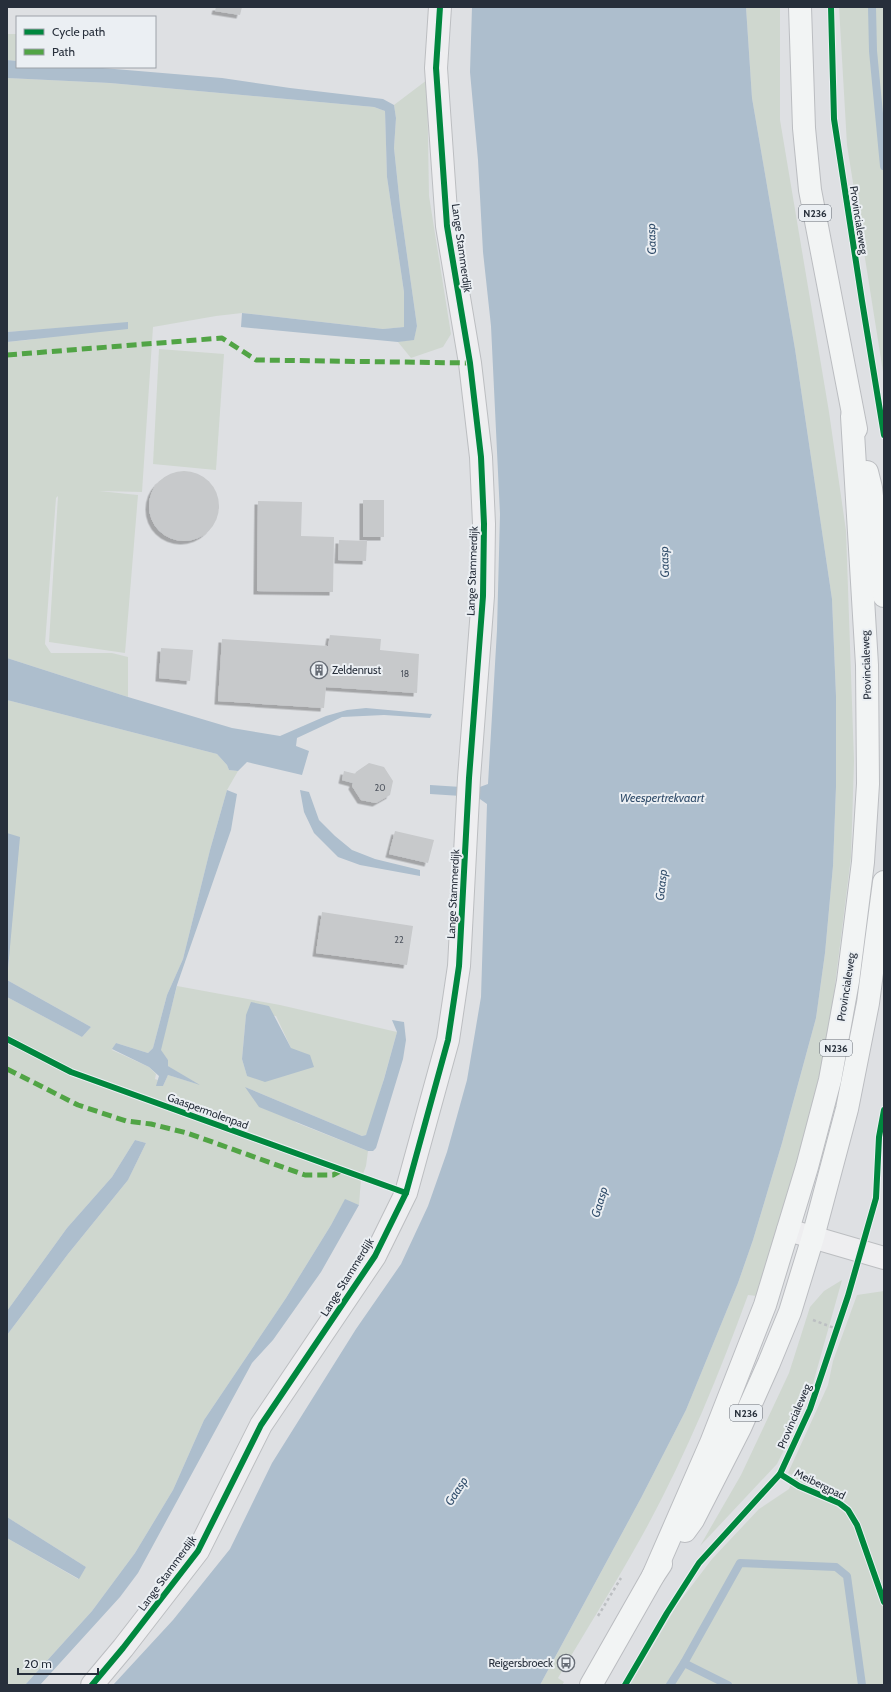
<svg xmlns="http://www.w3.org/2000/svg" width="891" height="1692" font-family="Cabin,sans-serif">
  <defs>
    <filter id="shadow"><feDropShadow dx="-3.5" dy="3.5" stdDeviation="0" flood-color="#0004"/></filter>
  </defs>
  <rect width="100%" height="100%" fill="#dee0e3"/>
  <g fill="#cfd7cf" fill-rule="evenodd">
    <path d="M746,7H780V120L829,412L846,531L854,761L851,857L832,1009L811,1124L757,1296L748,1295C719,1375 684,1460 643,1534C616,1583 586,1630 558,1678L564,1682L562,1685H540L641,1498L686,1410L738,1283L753,1240L782,1143L816,1018L825,953L833,866L836,787V696L832,599L795,349L752,98Z"/>
    <polygon points="839,7 872,7 872,39 875,7 884,7 884,378 847,145"/>
    <polygon points="7,34 17,34 17,61 7,60"/>
    <polygon points="7,78 110,83 374,107 385,111 387,177 404,292 405,327 383,329 242,313 216,316 153,327 142,492 99,491 138,495 125,653 49,642 58,496 56,498 45,644 51,653 112,653 128,657 128,697 7,658 7,342 28,340 127,323 7,332"/>
    <polygon points="427,80 429,196 451,334 443,347 411,358 398,342 414,339 417,326 400,205 394,148 396,118 394,105"/>
    <polygon points="159,349 224,354 216,470 153,464"/>
    <path d="M7,700L217,754L227,765L229,770L238,771L227,790L210,850L183,959L167,995L153,1048L148,1053L116,1043L112,1050L149,1067L156,1074L155,1079L158,1080L157,1085L163,1086L168,1075L197,1084L168,1066V1060L160,1050L177,986L280,1005L397,1032L371,1125L366,1135L362,1136L245,1087L297,1123L368,1151L366,1166L361,1179L359,1205L345,1200L331,1225L286,1298L204,1420L173,1490L135,1553L92,1611L25,1685H7V1538L78,1579L86,1567L7,1517V1335L68,1254L128,1180L146,1143L135,1140L112,1177L67,1228L7,1311V997L82,1037L91,1027L7,980L9,959L7,954ZM246,1015L276,1016L291,1048L247,1076L242,1059Z"/>
    <polygon points="842,1280 812,1387 796,1426 777,1464 700,1546 741,1475 789,1373 810,1307 824,1291"/>
    <polygon points="884,1291 884,1685 630,1685 677,1605 712,1559 759,1509 789,1489 794,1476 788,1473 828,1385 833,1361 857,1295"/>
  </g>
  <g fill="#adbecd">
    <polygon points="472,7 746,7 752,98 795,349 832,599 836,696 836,787 833,866 825,953 816,1018 782,1143 753,1240 738,1283 686,1410 641,1498 540,1685 113,1685 173,1620 230,1549 272,1463 356,1329 401,1264 428,1206 447,1152 467,1080 481,997 487,804 477,797 430,794 430,785 477,788 488,784 497,630 500,514 491,326 483,252 478,160 470,72"/>
    <polygon points="7,60 17,61 17,67 91,67 222,78 290,88 383,99 394,105 396,118 394,148 400,205 417,326 414,340 398,342 241,327 242,313 383,329 404,327 404,292 387,177 385,111 374,107 110,83 7,78"/>
    <polygon points="128,322 128,329 7,342 7,332"/>
    <polygon points="7,658 128,697 232,728 280,736 326,716 347,710 366,708 432,714 430,718 384,715 342,717 297,738 296,746 309,751 302,775 247,762 238,771 229,770 227,765 217,754 7,700"/>
    <polygon points="227,790 237,794 231,830 177,985 161,1050 168,1060 168,1066 200,1085 168,1075 163,1086 156,1086 159,1076 149,1067 112,1049 116,1043 148,1053 153,1048 167,995 183,959 210,850"/>
    <polygon points="300,790 309,792 319,820 335,836 352,850 375,859 420,870 420,876 360,865 338,857 314,833 304,812"/>
    <polygon points="7,833 20,837 7,980"/>
    <polygon points="7,980 91,1027 82,1037 7,997"/>
    <polygon points="251,1002 269,1006 291,1048 310,1055 314,1067 265,1082 247,1076 242,1059 246,1015"/>
    <polygon points="392,1020 404,1022 406,1040 403,1059 376,1148 373,1151 368,1151 259,1107 245,1087 362,1136 366,1135 384,1079 397,1032"/>
    <polygon points="135,1140 146,1143 128,1180 68,1254 7,1335 7,1311 67,1228 112,1177"/>
    <polygon points="345,1199 359,1205 321,1272 273,1340 252,1363 138,1573 120,1597 40,1685 25,1685 92,1611 135,1553 173,1490 204,1420 286,1298 331,1225"/>
    <polygon points="7,1517 86,1567 79,1579 7,1538"/>
  </g>
  <g fill="none" stroke-linecap="round" stroke-linejoin="round">
    <g stroke="#adbecd" stroke-width="8">
      <polyline points="872,7 873,51 884,166"/>
      <polyline points="684,1663 728,1685"/>
      <polyline points="670,1685 684,1663 740,1563 836,1567 847,1576 862,1685"/>
    </g>
  </g>
  <g fill="#c7c9cb" filter="url(#shadow)">
    <polygon points="216,7 242,7 240,15 215,11"/>
    <circle cx="184" cy="506" r="35"/>
    <rect x="363" y="500" width="21" height="37"/>
    <polygon points="258,501 302,502 301,536 334,537 333,592 257,591"/>
    <polygon points="339,540 367,541 366,561 338,560"/>
    <polygon points="330,635 381,639 380,650 419,654 417,693 326,687 324,708 218,701 222,639 328,646"/>
    <polygon points="161,648 193,650 190,681 159,678"/>
    <polygon points="369,763 384,767 393,781 390,795 376,803 361,800 352,786 353,783 342,780 344,771 356,774 356,772"/>
    <polygon points="395,831 434,840 428,863 389,854"/>
    <polygon points="322,912 413,926 407,965 316,953"/>
  </g>
  <g fill="none" stroke-linecap="round" stroke-linejoin="round">
    <defs>
      <g id="minor">
        <polyline points="788,1230 884,1258"/>
        <polyline points="92,1685 123,1648 198,1551 261,1425 375,1256 406,1193 448,1040 459,966 469,778 483,596 484,524 481,457 470,363 447,226 436,68 440,7"/>
      </g>
      <g id="major">
        <polyline points="800,7 804,128 810,190 856,429"/>
        <polyline points="867,472 871,488 884,596"/>
        <polyline points="685,1531 693,1520 740,1428 769,1363 790,1312 813,1237 847,1109 868,1003 884,882"/>
        <polyline points="653,1576 711,1443 765,1305 807,1167 830,1080 848,981 863,862 868,784 867,665 852,416"/>
        <polyline points="591,1685 653,1576 661,1564"/>
      </g>
    </defs>
    <use href="#minor" stroke="#bcbec1" stroke-width="24"/>
    <use href="#major" stroke="#bbbdc1" stroke-width="24"/>
    <g stroke="#bcbfc2" stroke-width="2.5" stroke-dasharray="3 3" stroke-linecap="butt">
      <polyline points="813,1320 837,1329"/>
      <polyline points="598,1616 621,1578"/>
    </g>
    <use href="#minor" stroke="#eeeef0" stroke-width="22"/>
    <use href="#major" stroke="#f2f4f4" stroke-width="22"/>
    <g stroke="#51a445" stroke-width="5" stroke-dasharray="10 5" stroke-linecap="butt">
      <polyline points="7,355 222,338 256,360 470,363"/>
      <polyline points="7,1069 78,1105 126,1121 151,1124 187,1133 305,1175 333,1175 342,1170"/>
    </g>
    <defs>
      <g id="cycleway">
        <polyline points="831,7 834,119 862,301 884,435"/>
        <polyline points="7,1039 71,1072 406,1193"/>
        <polyline points="780,1474 799,1486 839,1503 848,1510 857,1525 884,1602"/>
        <polyline points="92,1685 123,1648 198,1551 261,1425 375,1256 406,1193 448,1040 459,966 469,778 483,596 484,524 481,457 470,363 447,226 436,68 440,7"/>
        <polyline points="625,1685 667,1613 699,1563 780,1474 810,1409 848,1296 876,1198 879,1137 884,1110"/>
      </g>
    </defs>
    <use href="#cycleway" stroke="#ebeff3" stroke-width="8"/>
    <use href="#cycleway" stroke="#00873e" stroke-width="6"/>
  </g>
  <defs>
    <symbol id="building-ring" viewBox="-11 -11 22 22"><circle r="9.5" fill="#ebeff3" stroke="#676d76" stroke-width="1.5"/><path d="M-4-6H4V6H1V3H-1V6H-4ZM-2.5-4.3h1.7v1.8h-1.7ZM.8-4.3h1.7v1.8H.8ZM-2.5-1h1.7V.8h-1.7ZM.8-1h1.7V.8H.8Z" fill="#676d76"/></symbol>
    <symbol id="bus-ring" viewBox="-11 -11 22 22"><circle r="9.5" fill="#ebeff3" stroke="#676d76" stroke-width="1.5"/><path d="M-5-6H5V4H4V6H2V4H-2V6H-4V4H-5ZM-3.5-4V0h7V-4ZM-3.5 1.2v1.5H-2V1.2ZM2 1.2v1.5H3.5V1.2Z" fill="#676d76"/></symbol>
  </defs>
  <g fill-rule="evenodd">
    <use href="#building-ring" x="309" y="660" width="20" height="20"/>
    <use href="#bus-ring" x="556" y="1653" width="20" height="20"/>
  </g>
  <g text-anchor="middle" dominant-baseline="central" stroke-width="4" stroke-linejoin="round" paint-order="stroke">
    <g font-size="9" fill="#505660">
      <text x="405" y="673">18</text>
      <text x="380" y="787">20</text>
      <text x="399" y="939">22</text>
    </g>
    <g fill="#ebeff3" stroke="#626972" stroke-width="1">
      <rect x="799" y="205" width="32" height="16" rx="3"/>
      <rect x="820" y="1040" width="32" height="16" rx="3"/>
      <rect x="730" y="1405" width="32" height="16" rx="3"/>
    </g>
    <g font-size="10" font-weight="bold" fill="#272f3b">
      <text x="815" y="213">N236</text>
      <text x="836" y="1048">N236</text>
      <text x="746" y="1413">N236</text>
    </g>
    <g font-size="11" fill="#272f3b" stroke="#ebeff3">
      <text transform="translate(859 220) rotate(81)">Provincialeweg</text>
      <text transform="translate(462 248) rotate(82)">Lange Stammerdijk</text>
      <text transform="translate(472 571) rotate(-88)">Lange Stammerdijk</text>
      <text transform="translate(866 665) rotate(-92)">Provincialeweg</text>
      <text transform="translate(453 894) rotate(-87)">Lange Stammerdijk</text>
      <text transform="translate(846 987) rotate(-81)">Provincialeweg</text>
      <text transform="translate(208 1111) rotate(20)">Gaaspermolenpad</text>
      <text transform="translate(347 1277) rotate(-58)">Lange Stammerdijk</text>
      <text transform="translate(794 1416) rotate(-67)">Provincialeweg</text>
      <text transform="translate(820 1484) rotate(26)">Meibergpad</text>
      <text transform="translate(167 1573) rotate(-54)">Lange Stammerdijk</text>
    </g>
    <g font-size="11" fill="#272f3b" stroke="#ebeff3" text-anchor="start">
      <text x="332" y="670">Zeldenrust</text>
      <text x="553" y="1663" text-anchor="end">Reigersbroeck</text>
    </g>
    <g font-size="12" font-style="italic" fill="#334f6c" stroke="#ebeff3">
      <text transform="translate(651 239) rotate(-92)">Gaasp</text>
      <text transform="translate(664 562) rotate(-92)">Gaasp</text>
      <text x="662" y="797">Weespertrekvaart</text>
      <text transform="translate(661 885) rotate(-84)">Gaasp</text>
      <text transform="translate(599 1202) rotate(-73)">Gaasp</text>
      <text transform="translate(456 1491) rotate(-57)">Gaasp</text>
    </g>
  </g>
  <rect width="891" height="1692" fill="none" stroke="#272f3b" stroke-width="16"/>
  <rect x="16" y="16" width="140" height="52" fill="#ebeff3" stroke="#9da2a9"/>
  <rect x="24" y="29" width="20" height="6" fill="#00873e" stroke="#9da2a9"/>
  <text x="52" y="36" font-size="12" fill="#272f3b">Cycle path</text>
  <rect x="24" y="49" width="20" height="6" fill="#51a445" stroke="#9da2a9"/>
  <text x="52" y="56" font-size="12" fill="#272f3b">Path</text>
  <path d="M18 1668v6h80v-6" fill="none" stroke="#272f3b" stroke-width="2"/>
  <text x="24" y="1668" font-size="12" fill="#272f3b" stroke="#ebeff3" stroke-width="3" paint-order="stroke">20 m</text>
</svg>
